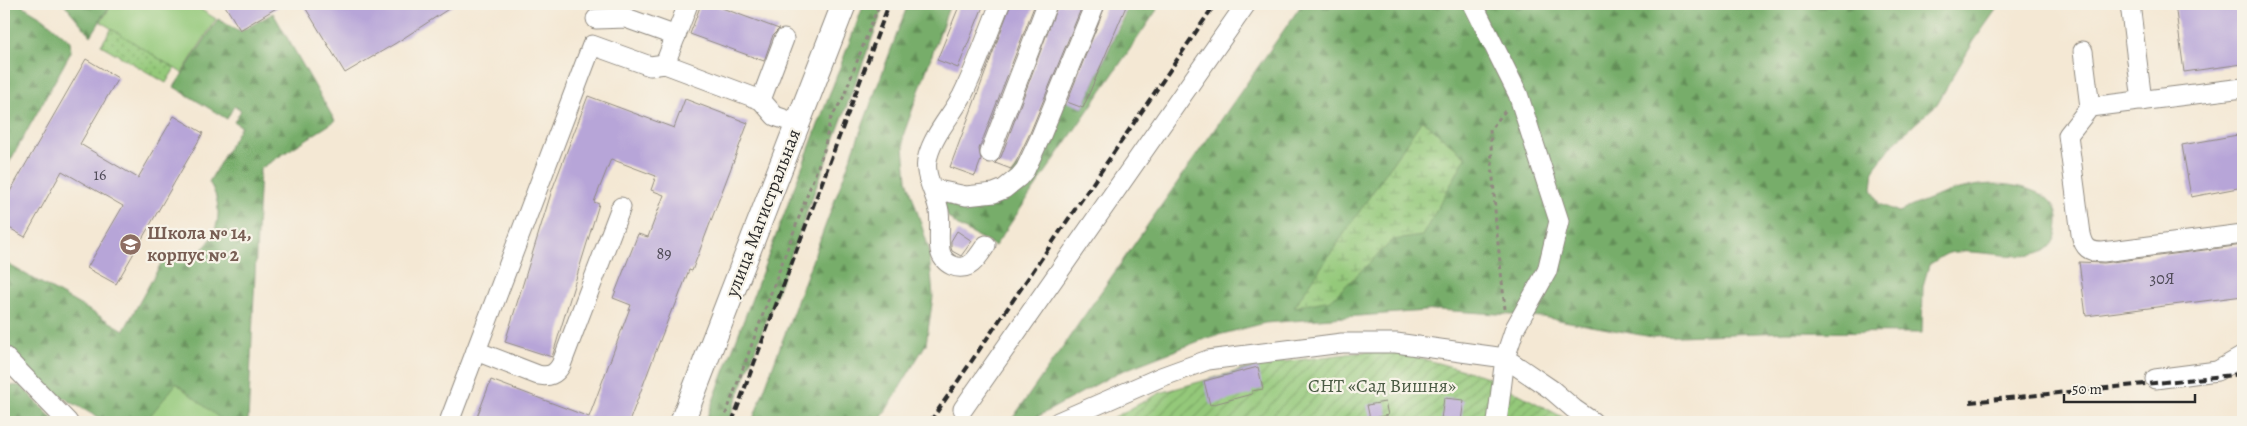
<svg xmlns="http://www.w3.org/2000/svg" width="2247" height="426" font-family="Alegreya,serif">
  <defs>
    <pattern id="grass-dots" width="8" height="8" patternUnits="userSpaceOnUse" patternTransform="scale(1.25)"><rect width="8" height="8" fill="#94c97a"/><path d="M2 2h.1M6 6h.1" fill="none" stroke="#79a364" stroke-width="1.8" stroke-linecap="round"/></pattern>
    <pattern id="forest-firs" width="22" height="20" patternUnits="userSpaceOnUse" patternTransform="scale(1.25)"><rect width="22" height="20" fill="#77ad6a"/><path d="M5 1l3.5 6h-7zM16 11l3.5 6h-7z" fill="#628d57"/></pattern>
    <pattern id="wetland-marsh" width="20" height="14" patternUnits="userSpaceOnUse" patternTransform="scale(1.25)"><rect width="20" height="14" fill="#94c97a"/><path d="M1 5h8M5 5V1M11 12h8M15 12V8" fill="none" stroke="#79a364"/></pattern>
    <pattern id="garden-furrows" width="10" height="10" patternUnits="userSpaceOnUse" patternTransform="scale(1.25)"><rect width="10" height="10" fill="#94c97a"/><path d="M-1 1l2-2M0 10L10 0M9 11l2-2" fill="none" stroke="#79a364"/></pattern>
  </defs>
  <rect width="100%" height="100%" fill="#f7f3e8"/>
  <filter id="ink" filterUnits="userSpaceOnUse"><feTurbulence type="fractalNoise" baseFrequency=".02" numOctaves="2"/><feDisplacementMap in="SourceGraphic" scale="10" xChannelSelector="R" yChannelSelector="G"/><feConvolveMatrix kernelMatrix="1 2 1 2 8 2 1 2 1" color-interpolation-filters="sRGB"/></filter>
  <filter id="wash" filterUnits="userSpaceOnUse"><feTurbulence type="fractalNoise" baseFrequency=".0096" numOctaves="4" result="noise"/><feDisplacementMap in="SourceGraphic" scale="20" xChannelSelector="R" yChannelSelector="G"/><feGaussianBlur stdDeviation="1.12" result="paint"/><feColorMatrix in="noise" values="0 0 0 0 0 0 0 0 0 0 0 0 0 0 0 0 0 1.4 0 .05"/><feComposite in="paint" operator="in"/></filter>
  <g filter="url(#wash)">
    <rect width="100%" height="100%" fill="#f4e8d4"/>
    <polygon fill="url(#grass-dots)" stroke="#607a52" points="112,28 175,68 166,83 101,45"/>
    <g fill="url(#forest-firs)" stroke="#516c4a">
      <polygon points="4,4 20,4 43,18 70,41 71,52 4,172"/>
      <polygon points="64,4 111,4 91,36"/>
      <polygon points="864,4 885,4 729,420 728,422 705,422"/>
      <polygon points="908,4 950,4 903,136 907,179 929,249 933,297 926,344 879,422 752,422"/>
      <polygon points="1129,4 1161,4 995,246 958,226 948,217 942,198 997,197 1064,100 1083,108"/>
      <path d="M1302,4H2000L1974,41L1937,104L1894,143L1874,169L1872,189L1879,204L1899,212C1943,192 1991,172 2038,193C2048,197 2058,207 2058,218C2058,229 2057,241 2047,249C2028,265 1975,247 1949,253C1943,255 1935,261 1929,265L1923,286L1922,333L1786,332L1652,337L1542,317L1438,310L1265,323L1207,338L1117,373L1028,422H1010Z"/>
      <path d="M273,13L335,121L260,169L248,422H106L41,385L4,344V262L124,330L164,258C209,268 232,217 209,182L241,126L234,122L241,110L234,106L227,119L174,87L218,19L240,32Z"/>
      <polygon points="4,385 21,386 56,422 4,422"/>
    </g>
    <polygon fill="url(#wetland-marsh)" stroke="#607a52" points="1422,120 1466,157 1422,236 1393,240 1331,300 1294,307"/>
    <polygon fill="url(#garden-furrows)" stroke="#607a52" points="1387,349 1485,376 1572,422 1105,422 1160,393 1238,371 1266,364"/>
    <g fill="#94c97a" stroke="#607a52">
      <polygon points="112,4 192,4 216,19 182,73 101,22"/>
      <polygon points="177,383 177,384 224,422 155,422 149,417"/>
    </g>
    <g id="blocks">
      <g fill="#b7a5d8">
        <polygon points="224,4 283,4 240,30"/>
        <polygon points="303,4 456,4 396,43 345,73"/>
        <polygon points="701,4 711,4 779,29 773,35 764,61 690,34"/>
        <polygon points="960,4 984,4 958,68 937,60"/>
        <polygon points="1011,4 1035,4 979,149 981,160 975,176 950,167"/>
        <polygon points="1058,4 1083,4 1030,133 1015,164 1011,169 995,163 1001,157"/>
        <polygon points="1106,4 1127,4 1083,108 1067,102"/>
        <polygon points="2175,4 2243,4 2243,64 2184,72"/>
        <polygon points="86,59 118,78 80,144 138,178 174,116 203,133 116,284 87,268 123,206 62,171 25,237 4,225 4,202"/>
        <polygon points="588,96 674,128 685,99 748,123 692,271 689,270 674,309 672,309 629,422 475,422 491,380 589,417 631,305 613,298 638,234 648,237 664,195 651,190 656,176 611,159 594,202 599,204 552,357 505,342 552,190"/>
        <polygon points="2243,134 2243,187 2191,197 2182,145"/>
        <polygon points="957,231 972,241 961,256 952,251 951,248 951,241"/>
        <polygon points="2243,245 2243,296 2086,316 2079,262 2104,263"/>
        <polygon points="1258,367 1263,389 1252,391 1252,394 1210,405 1204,381"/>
        <polygon points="1444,398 1464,400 1461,421 1441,419"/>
        <polygon points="1385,402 1388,415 1370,419 1367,405"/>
      </g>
    </g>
  </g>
  <g filter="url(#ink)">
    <use href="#blocks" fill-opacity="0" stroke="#908a80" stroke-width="1"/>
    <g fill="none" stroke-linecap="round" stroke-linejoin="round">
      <defs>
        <g id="minor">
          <polyline points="1473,4 1518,94 1559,221 1547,271 1515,328 1505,358 1552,390 1574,409 1593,422"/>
          <polyline points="2130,4 2142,101"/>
          <polyline points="596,19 626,18 676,36"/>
          <polyline points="2083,51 2090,107"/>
          <polyline points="665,64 688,4"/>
          <path d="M2243,88L2090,107L2068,135L2081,234C2084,248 2089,252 2103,252L2243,234"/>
          <polyline points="761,100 784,39"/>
          <polyline points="990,153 1047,4"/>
          <polyline points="933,189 966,196 994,193 1004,189 1019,177 1025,170 1040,138 1095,4"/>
          <path d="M986,245C982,251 977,259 972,263C960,273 942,264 940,250C938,237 941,224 939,211C936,193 922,174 928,156C934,134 951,116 962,96C977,66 987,35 1000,4"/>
          <path d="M476,351L538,375C549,377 555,375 561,365L621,207"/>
          <polyline points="4,356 68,422"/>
          <polyline points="2155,379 2217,371 2243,356"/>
          <polyline points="963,409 1246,4"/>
          <polyline points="449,422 592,45 650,66 665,64 761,100 775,116 798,124"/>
          <polyline points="1058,422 1161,377 1208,360 1342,343 1396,343 1505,358 1497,422"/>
        </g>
        <polyline id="major" points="682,422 844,4"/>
      </defs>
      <use href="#minor" stroke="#908a80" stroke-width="21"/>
      <use href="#major" stroke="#908a80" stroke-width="26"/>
      <g stroke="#908a80" stroke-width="3" stroke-dasharray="4 4" stroke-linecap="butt">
        <polyline points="1505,309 1496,225 1490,130 1505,111"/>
        <polyline points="723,422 824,150 830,120 843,98 879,4"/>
      </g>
      <use href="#minor" stroke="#fff" stroke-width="19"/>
      <use href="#major" stroke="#fff" stroke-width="24"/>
      <g stroke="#2b2b2b" stroke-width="4" stroke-dasharray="8 4" stroke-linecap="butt">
        <polyline points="1970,402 2243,374"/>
        <polyline points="732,422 889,4"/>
        <polyline points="930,422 1215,4"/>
      </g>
    </g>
  </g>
  <defs>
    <symbol id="school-disc" viewBox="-11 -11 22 22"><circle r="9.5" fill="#8d6e63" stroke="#f7f3e8"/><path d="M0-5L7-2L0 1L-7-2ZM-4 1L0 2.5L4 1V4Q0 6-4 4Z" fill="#fff"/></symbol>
  </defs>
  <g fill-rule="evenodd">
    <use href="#school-disc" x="118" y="232" width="25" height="25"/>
  </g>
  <g text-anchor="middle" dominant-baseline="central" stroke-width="4.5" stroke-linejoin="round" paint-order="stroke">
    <g font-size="16" fill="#4e4a56">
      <text x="100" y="175">16</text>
      <text x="664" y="254">89</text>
      <text x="2162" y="279">30Я</text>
    </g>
    <g font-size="19" fill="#2b2b2b" stroke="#f7f3e8">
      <text transform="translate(763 213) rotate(-69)">улица Магистральная</text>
    </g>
    <g font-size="19" font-weight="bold" fill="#785e54" stroke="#f7f3e8" text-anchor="start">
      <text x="147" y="233">Школа № 14,<tspan x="147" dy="22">корпус № 2</tspan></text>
    </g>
    <g font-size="19" fill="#4a5a43" stroke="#f7f3e8">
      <text x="1382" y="386">СНТ «Сад Вишня»</text>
    </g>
  </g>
  <rect width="2247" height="426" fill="none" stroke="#f7f3e8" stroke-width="20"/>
  <path d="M2064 394v8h131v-8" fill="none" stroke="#2b2b2b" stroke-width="2.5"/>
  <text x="2072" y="394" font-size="15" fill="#2b2b2b" stroke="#f7f3e8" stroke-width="4" paint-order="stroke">50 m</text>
</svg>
